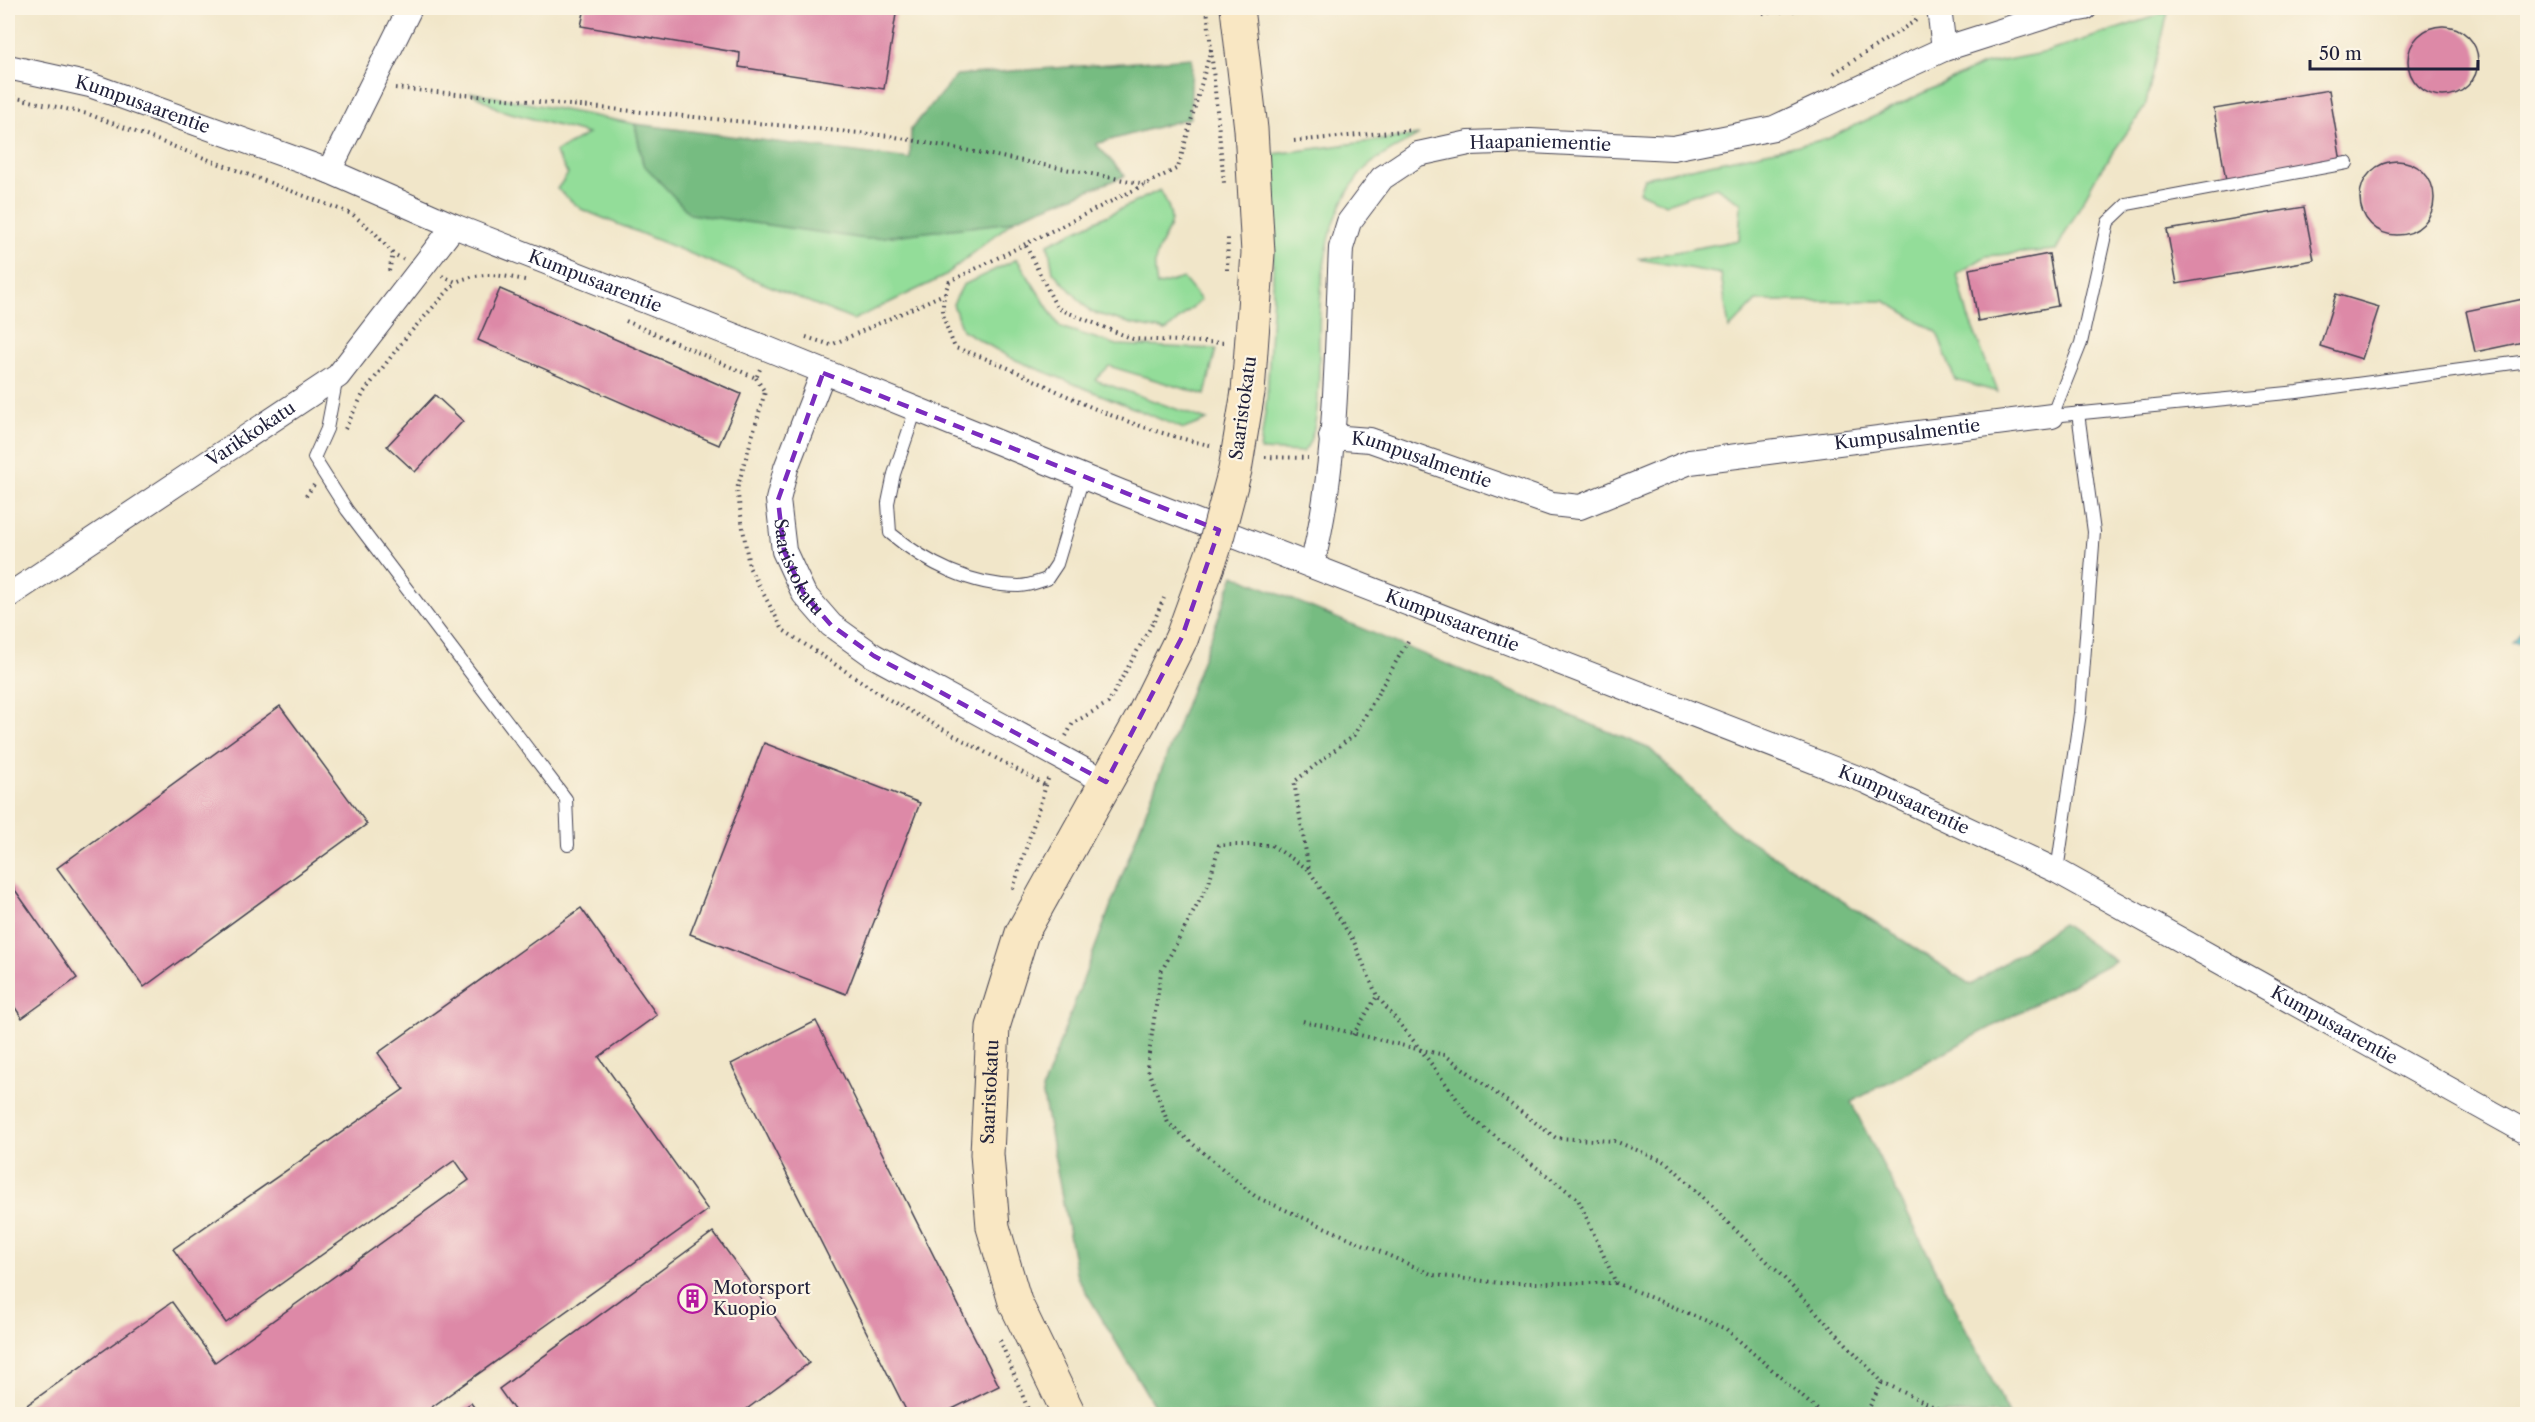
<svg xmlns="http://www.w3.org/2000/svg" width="2535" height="1422" font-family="'Libre Caslon Text',serif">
  <rect width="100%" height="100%" fill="#fcf5e5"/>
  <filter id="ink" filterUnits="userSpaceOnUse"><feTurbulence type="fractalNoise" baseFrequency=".0167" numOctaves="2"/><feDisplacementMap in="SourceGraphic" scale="12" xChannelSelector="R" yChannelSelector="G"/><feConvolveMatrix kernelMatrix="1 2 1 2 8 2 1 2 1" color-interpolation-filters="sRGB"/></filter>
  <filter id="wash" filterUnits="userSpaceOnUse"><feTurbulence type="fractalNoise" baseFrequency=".008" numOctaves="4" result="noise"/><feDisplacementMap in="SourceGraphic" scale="24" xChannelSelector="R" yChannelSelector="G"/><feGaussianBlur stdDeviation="1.35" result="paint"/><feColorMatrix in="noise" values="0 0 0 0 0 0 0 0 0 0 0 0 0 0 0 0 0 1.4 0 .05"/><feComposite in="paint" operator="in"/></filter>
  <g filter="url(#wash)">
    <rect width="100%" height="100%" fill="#f1e6c9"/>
    <g fill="#93dd99" stroke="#5a806a" stroke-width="1.5">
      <polygon points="2168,12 2145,107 2099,172 2056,250 1986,256 1957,274 1968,316 1998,392 1955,380 1937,332 1885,301 1756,301 1729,329 1721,274 1638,259 1739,240 1741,203 1716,187 1666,204 1639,192 1644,178 1827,139 1982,65 2047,52"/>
      <polygon points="470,92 635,124 643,164 866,239 1014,220 943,277 853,320 581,209 557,189 568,174 555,152 588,134 500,110"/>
      <path d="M1419,135C1402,145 1379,155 1365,169C1326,210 1320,278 1319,332C1318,360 1323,432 1303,452L1260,450L1267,398L1273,293L1274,154Z"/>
      <path d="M1160,190C1184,230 1162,227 1155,262C1154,269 1156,279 1157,286L1183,278L1201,300L1166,331L1132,324L1091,312L1053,272L1048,244Z"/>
      <polygon points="1017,259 1060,327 1117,345 1216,349 1205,395 1109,366 1095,380 1207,420 1184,429 1011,358 962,330 953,304 963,285"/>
    </g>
    <g fill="#76bc81" stroke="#4c6f5e" stroke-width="1.5">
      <polygon points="1192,58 1190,118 1096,144 1125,176 1004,223 866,239 690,214 643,164 635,124 910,159 911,129 957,75"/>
      <polygon points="1234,575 1650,749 1731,828 1971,985 2062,924 2115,961 1851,1102 2009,1414 1159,1414 1077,1277 1042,1090"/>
    </g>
    <polygon fill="#4fbdc8" stroke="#387082" stroke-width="1.5" points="2527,623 2527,644 2513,643"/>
    <g id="blocks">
      <g fill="#dd89a7">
        <polygon points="585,8 897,8 884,89 739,67 740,53 581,26"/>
        <circle cx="2443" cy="61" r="35"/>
        <polygon points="2329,90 2341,162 2226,181 2214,109"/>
        <circle cx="2397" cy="198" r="37"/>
        <polygon points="2304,207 2314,260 2177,284 2167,230"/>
        <polygon points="2049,254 2058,306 1978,321 1969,269"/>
        <polygon points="500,289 741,394 719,445 478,340"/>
        <polygon points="2336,294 2379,307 2362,359 2320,346"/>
        <polygon points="2528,298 2528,341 2475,352 2466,311"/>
        <polygon points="435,395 463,421 415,472 387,446"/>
        <polygon points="280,706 367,824 144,987 57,868"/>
        <polygon points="764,743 920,803 846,994 690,934"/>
        <polygon points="8,880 77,978 22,1018 8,997"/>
        <polygon points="581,908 657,1015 599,1057 708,1210 422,1414 34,1414 27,1405 172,1302 215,1362 469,1180 455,1160 226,1323 173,1249 404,1089 378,1053"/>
        <polygon points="816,1021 999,1386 942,1414 908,1414 731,1064"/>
        <polygon points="713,1232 809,1363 740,1414 517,1414 499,1389"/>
        <polygon points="471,1403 479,1414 455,1414"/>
      </g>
    </g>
  </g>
  <g filter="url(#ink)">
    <use href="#blocks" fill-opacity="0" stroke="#413f50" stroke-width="1.5"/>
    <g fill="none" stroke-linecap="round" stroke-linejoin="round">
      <defs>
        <g id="lane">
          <polyline points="2347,163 2127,204 2108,222 2081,343 2052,416 2297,392 2528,361"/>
          <polyline points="337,377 327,429 314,458 347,510 566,799 568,845"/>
          <path d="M916,409L894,474L888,503L890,533C926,563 971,586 1019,586C1028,586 1038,582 1047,579L1057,564L1083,477"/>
          <polyline points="2057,871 2080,713 2094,532 2078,413"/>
        </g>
        <g id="street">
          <polyline points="1939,8 1944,49"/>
          <path id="s1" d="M8,67L90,85L329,171L454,226L768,349L1121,492L1865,781L2057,871L2528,1133"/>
          <polyline points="329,171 410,8"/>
          <path id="s2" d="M823,373L786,468L778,500L784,551L804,594L831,625L874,656L1106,782"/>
          <path id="s3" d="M1331,437L1370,440L1552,504L1580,507L1690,462L2052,416"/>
          <path id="s4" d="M1312,565C1338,463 1336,353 1341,248L1349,222L1382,178L1418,154L1469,143L1530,141L1673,148L1774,128L1944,49L2057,13L2085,8"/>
          <path id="s5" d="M8,596L338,376L454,226"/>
        </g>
        <g id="secondary">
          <polyline points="1237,8 1251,129 1258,253 1248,392"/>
          <path id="s6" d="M1069,1414L1015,1302L993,1227L987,1154L993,1027L1022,933L1142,718L1182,637"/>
        </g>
      </defs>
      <use href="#lane" stroke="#413f50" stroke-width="14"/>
      <use href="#street" stroke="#413f50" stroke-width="26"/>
      <use href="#secondary" stroke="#413f50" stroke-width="35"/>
      <g stroke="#413f50" stroke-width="4" stroke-dasharray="1.5 4.5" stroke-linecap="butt">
        <polyline points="1207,8 1224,183"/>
        <path d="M1761,8L1762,13C1811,10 1869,0 1917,14"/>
        <path d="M1211,49L1178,168L949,282C937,310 945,322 955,348C1003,362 1046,387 1091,407C1128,423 1174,438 1214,446"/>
        <polyline points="1834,73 1918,19"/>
        <polyline points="395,88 890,136 1145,184"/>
        <polyline points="8,96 88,114 352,214 375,233 393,254 403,259"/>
        <polyline points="1294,141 1413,130"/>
        <polyline points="1026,246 1057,308 1133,339 1226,343"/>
        <polyline points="1227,270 1228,238"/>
        <polyline points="389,271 393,254"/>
        <path d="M442,276L456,282C482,271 498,275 525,280"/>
        <polyline points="626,321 756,378 760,369"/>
        <polyline points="806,337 831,345 944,294"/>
        <polyline points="756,378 765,392 737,489 749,567 783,630 888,699 1045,785"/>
        <polyline points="345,429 364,392 407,336 456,282"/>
        <polyline points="1265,457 1308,458"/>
        <polyline points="306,496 314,485"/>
        <polyline points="1408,641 1354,735 1294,782 1309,870 1354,942 1377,996 1421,1050 1445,1055 1556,1138 1615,1141 1668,1163 1784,1278 1882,1382 1866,1414"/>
        <polyline points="1066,736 1073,723 1108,703 1154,621"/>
        <polyline points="1308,869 1271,845 1219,845 1209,883 1161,972 1147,1067 1168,1123 1256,1197 1433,1275 1500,1283 1616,1283"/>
        <polyline points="1013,889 1049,776"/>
        <polyline points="1303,1021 1421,1050 1471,1118 1578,1199 1616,1283 1726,1329 1822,1414"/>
        <polyline points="1353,1035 1377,996"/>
        <polyline points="1000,1340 1030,1414"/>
        <polyline points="1882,1382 1949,1414"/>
      </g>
      <use href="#lane" stroke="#fff" stroke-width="12"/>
      <use href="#street" stroke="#fff" stroke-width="24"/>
      <use href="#secondary" stroke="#f9e7c3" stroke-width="33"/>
      <defs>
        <polyline id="secondary-bridge" points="1182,637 1214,549 1235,470 1248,392"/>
      </defs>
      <use href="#secondary-bridge" stroke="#413f50" stroke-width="35" stroke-linecap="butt"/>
      <polyline stroke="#413f50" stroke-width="4" stroke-dasharray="1.5 4.5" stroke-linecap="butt" points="1154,621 1164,598"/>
      <use href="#secondary-bridge" stroke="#f9e7c3" stroke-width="33"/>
    </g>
  </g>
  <path fill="none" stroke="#7b2cbf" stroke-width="4.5" stroke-dasharray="12 8" stroke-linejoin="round" d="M823,373L1219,530L1182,637L1106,782L874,656L831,625L804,594L784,551L778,500Z"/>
  <defs>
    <symbol id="building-ring" viewBox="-11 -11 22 22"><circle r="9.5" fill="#fcf5e5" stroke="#b5179e" stroke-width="1.5"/><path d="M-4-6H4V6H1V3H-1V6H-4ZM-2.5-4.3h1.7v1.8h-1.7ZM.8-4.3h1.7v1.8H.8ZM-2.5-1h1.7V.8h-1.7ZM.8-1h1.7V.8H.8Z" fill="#b5179e"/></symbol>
  </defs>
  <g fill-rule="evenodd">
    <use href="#building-ring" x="676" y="1282" width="33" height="33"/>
  </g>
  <g text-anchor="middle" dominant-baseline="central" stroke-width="4.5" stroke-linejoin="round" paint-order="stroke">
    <g font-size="18" fill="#22223b" stroke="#fcf5e5">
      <text stroke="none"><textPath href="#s1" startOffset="140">Kumpusaarentie</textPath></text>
      <text stroke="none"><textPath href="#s4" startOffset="568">Haapaniementie</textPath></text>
      <text stroke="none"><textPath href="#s1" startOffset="626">Kumpusaarentie</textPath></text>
      <text transform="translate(1243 408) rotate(-82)">Saaristokatu</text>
      <text stroke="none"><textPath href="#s5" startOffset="292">Varikkokatu</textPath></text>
      <text stroke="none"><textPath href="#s3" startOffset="598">Kumpusalmentie</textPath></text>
      <text stroke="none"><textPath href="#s3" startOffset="94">Kumpusalmentie</textPath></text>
      <text stroke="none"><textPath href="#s2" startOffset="206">Saaristokatu</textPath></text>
      <text stroke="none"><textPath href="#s1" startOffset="1548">Kumpusaarentie</textPath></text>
      <text stroke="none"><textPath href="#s1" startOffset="2034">Kumpusaarentie</textPath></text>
      <text stroke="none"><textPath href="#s1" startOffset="2520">Kumpusaarentie</textPath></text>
      <text stroke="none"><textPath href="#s6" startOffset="338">Saaristokatu</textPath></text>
    </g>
    <g font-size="18" fill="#22223b" stroke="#fcf5e5" text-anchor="start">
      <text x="713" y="1288">Motorsport<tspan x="713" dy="21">Kuopio</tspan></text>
    </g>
  </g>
  <rect width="2535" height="1422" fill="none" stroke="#fcf5e5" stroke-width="30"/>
  <path d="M2310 60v9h168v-9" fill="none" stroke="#22223b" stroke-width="3"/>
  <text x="2319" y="60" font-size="18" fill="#22223b" stroke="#fcf5e5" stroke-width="4.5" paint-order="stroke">50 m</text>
</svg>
